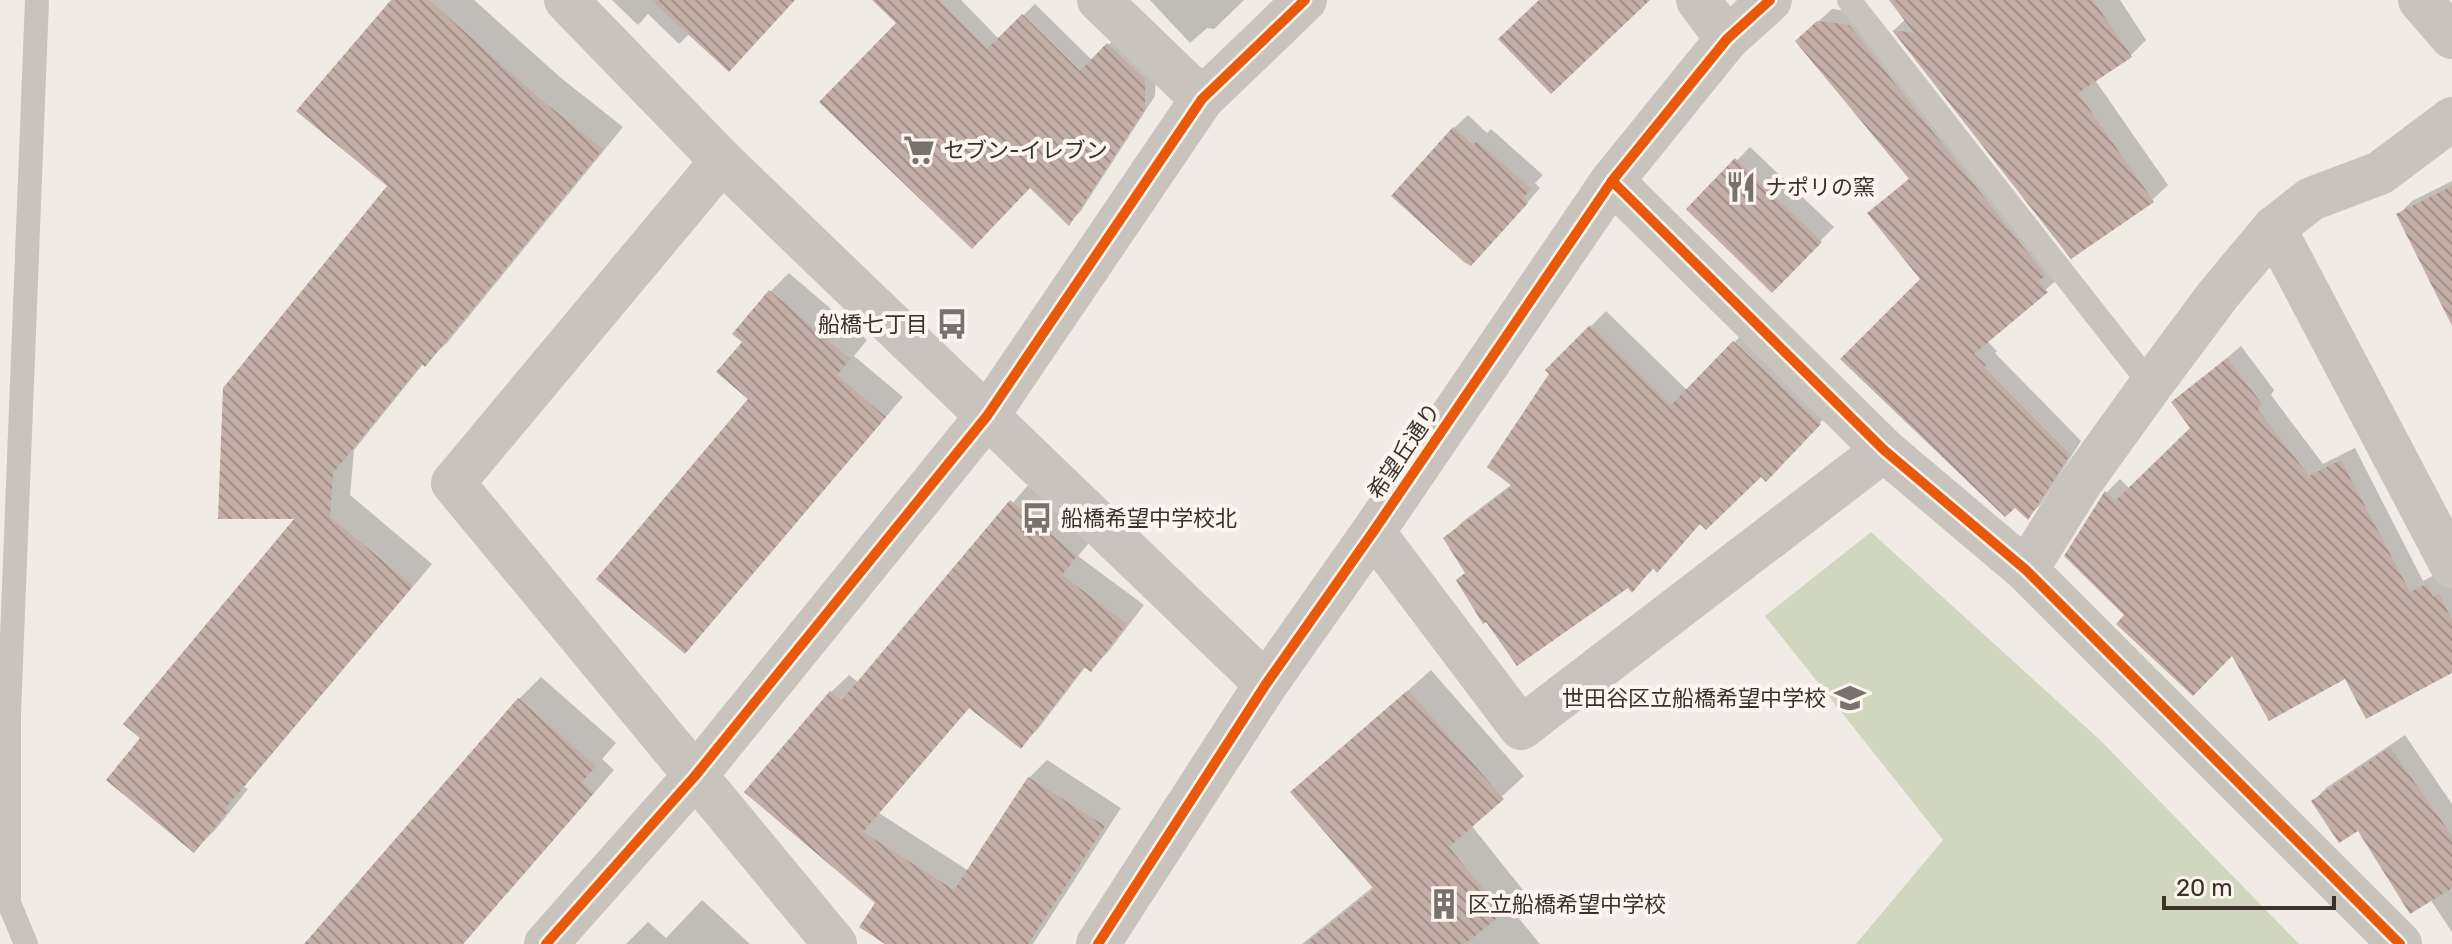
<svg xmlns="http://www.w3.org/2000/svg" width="2452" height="944" font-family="Rubik,'Noto Sans JP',sans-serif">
  <defs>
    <pattern id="building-back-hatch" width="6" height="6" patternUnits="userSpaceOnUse" patternTransform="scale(2)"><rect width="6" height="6" fill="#c3afa7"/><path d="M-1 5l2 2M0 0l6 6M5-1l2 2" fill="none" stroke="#a08f88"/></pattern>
  </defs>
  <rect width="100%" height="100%" fill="#f0ebe5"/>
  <polygon fill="#d1d6bf" points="1871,532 2100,740 2299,944 1856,944 1943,840 1765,616"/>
  <g fill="#0003">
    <polygon points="393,0 474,0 561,78 623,127 447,343 424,363 354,450 350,495 432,564 244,787 248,789 216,829 194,851 142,738 298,517 389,186"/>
    <polygon points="612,0 743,0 690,33 679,44 648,14 638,25"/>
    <polygon points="875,0 961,0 999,39 1035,4 1093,61 1120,33 1156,67 1155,96 1080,212 1069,223 898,23"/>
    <polygon points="1150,0 1244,0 1214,29 1207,28 1190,43"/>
    <polygon points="1903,0 2120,0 2146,40 2131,55 2095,80 2168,185 2152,200 1894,30 1909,16"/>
    <polygon points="1832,9 1862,13 2059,278 1987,341 1997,351 1995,353 2081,441 2040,505 2028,517 1922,279 1869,213 1910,178 1810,29"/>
    <polygon points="1468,115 1487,133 1491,129 1543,175 1535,183 1540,188 1485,250 1454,128"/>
    <polygon points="1750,147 1834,227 1772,290 1689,209"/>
    <polygon points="2452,181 2452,276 2398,215 2412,201"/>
    <polygon points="789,273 867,340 854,356 903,397 685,652 751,399 744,342 770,292"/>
    <polygon points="1606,311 1688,391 1749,327 1834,408 1766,479 1761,474 1701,523 1647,575 1629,585 1467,572 1446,539 1461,523 1512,484 1551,374 1548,370"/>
    <polygon points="2241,346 2274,390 2271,395 2323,464 2355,448 2423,581 2440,572 2452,582 2452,670 2345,676 2233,653 2127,615 2067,556 2107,492 2120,479 2130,489 2192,428 2173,403"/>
    <polygon points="1029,484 1093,538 1078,556 1144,605 1108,652 1091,669 1086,666 1038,729 1020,746 970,707 879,813 969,871 1029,778 1047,760 1121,808 1033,944 889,944 831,692 849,675 859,683"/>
    <polygon points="1431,670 1524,776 1471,825 1523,890 1508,905 1540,944 1302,944 1374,886 1293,792"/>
    <polygon points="541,677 616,743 602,759 614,770 463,944 331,944 519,699"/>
    <polygon points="2405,735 2452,804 2452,932 2430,899 2358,828 2313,802 2326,788"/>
    <polygon points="702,900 750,944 626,944 648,922 666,938"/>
  </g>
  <g fill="url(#building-back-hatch)">
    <polygon points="391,0 429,0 540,99 603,149 425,367 422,364 333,473 330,517 413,586 225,809 228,811 194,853 106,780 140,738 123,724 294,519 218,519 223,388 387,186 296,111"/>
    <polygon points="651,0 795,0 729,72"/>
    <polygon points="872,0 939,0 987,49 1022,14 1080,71 1107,43 1145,79 1145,109 1069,226 1030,188 972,249 819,102 896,23"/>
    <polygon points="1539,0 1650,0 1551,94 1498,39"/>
    <polygon points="1889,0 2093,0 2132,57 2078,93 2154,202 2071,259 1892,30 1914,33"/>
    <polygon points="1817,21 1849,25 2046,276 2038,281 2048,292 1974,354 1986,365 1984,367 2070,455 2028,520 2015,508 2005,517 1840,359 1920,279 1867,213 1909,179 1795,41"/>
    <polygon points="1453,127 1473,145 1477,141 1531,189 1523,198 1528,203 1471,266 1464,262 1391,196"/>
    <polygon points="1735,158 1822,242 1772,293 1686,209"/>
    <polygon points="2452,186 2452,326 2396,214"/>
    <polygon points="769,290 850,359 837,375 886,417 685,654 596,579 748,399 716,372 742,342 732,334"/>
    <polygon points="1590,325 1671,405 1733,341 1821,424 1766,482 1761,477 1706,530 1700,524 1657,573 1653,568 1632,593 1628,588 1517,666 1486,622 1483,624 1456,580 1465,573 1443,538 1512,486 1487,467 1549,374 1545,370"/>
    <polygon points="2227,358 2262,404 2258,410 2309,476 2341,460 2410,592 2427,584 2433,597 2439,594 2452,620 2452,673 2366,719 2345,679 2269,721 2232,656 2193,696 2116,624 2124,615 2064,556 2105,491 2115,501 2190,428 2171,402"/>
    <polygon points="1010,500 1077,556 1062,575 1127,624 1091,672 1084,667 1021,749 969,708 863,832 954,890 1028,777 1105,826 1028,944 885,944 859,927 875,903 744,792 830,691 842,700"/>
    <polygon points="1408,690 1504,799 1449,847 1503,913 1465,944 1305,944 1374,889 1290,792"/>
    <polygon points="518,698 596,766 582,782 594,793 463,944 304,944"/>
    <polygon points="2390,747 2452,836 2452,888 2410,914 2358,831 2339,843 2311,801"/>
  </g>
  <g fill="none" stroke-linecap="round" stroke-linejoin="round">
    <g stroke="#c9c3be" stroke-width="24">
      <polyline points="1849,0 2151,385"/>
      <polyline points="26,944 9,903 9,714 37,0"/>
    </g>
    <g stroke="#c9c3be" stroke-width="44">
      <polyline points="566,0 722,161 1266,684"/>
      <polyline points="1099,0 1202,99"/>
      <polyline points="1698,0 1727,39"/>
      <polyline points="2420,0 2452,37"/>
      <polyline points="722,161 453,483 835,944"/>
      <polyline points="1612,181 1884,450 2026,570 2400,944"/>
      <polyline points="2274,228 2452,566"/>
      <polyline points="1373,532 1521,728 1884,450"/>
      <polyline points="2026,570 2079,485 2151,385 2218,295 2274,228 2311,199 2380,173 2452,119"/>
      <polyline points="546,944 695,776 987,416 1202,99 1305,0"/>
    </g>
    <polyline stroke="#c9c3be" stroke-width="44" points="1098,944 1266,684 1373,532 1612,181 1727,39 1770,0"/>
    <defs>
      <g id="cycleway">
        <polyline points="1612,181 1884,450 2026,570 2400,944"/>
        <polyline points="546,944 695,776 987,416 1202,99 1305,0"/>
        <polyline points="1098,944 1266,684 1373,532 1612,181 1727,39 1770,0"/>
      </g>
    </defs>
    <use href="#cycleway" stroke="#fbf5ee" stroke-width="15"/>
    <use href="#cycleway" stroke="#e8590c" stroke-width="10"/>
  </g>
  <defs>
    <symbol id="supermarket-bare" viewBox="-9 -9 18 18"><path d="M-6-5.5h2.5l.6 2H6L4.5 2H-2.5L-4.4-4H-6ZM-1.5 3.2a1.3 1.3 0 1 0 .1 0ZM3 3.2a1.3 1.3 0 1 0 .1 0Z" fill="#7a716c" stroke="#fbf5ee" stroke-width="2.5" paint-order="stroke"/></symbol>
    <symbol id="restaurant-bare" viewBox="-9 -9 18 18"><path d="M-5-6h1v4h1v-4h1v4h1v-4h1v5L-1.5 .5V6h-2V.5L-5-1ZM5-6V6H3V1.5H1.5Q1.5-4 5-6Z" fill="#7a716c" stroke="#fbf5ee" stroke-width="2.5" paint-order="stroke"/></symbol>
    <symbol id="bus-bare" viewBox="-9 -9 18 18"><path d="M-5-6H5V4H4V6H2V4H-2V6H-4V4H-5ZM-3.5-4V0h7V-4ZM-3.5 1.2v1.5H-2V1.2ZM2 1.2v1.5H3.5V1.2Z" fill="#7a716c" stroke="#fbf5ee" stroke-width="2.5" paint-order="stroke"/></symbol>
    <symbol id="school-bare" viewBox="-9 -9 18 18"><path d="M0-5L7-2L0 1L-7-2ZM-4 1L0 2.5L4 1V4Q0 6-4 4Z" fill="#7a716c" stroke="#fbf5ee" stroke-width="2.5" paint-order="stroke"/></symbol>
    <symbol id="building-bare" viewBox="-9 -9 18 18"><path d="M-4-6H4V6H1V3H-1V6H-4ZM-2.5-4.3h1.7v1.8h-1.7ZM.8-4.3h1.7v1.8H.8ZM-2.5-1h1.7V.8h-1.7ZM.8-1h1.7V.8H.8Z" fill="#7a716c" stroke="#fbf5ee" stroke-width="2.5" paint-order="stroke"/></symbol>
  </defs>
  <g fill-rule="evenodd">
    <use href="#supermarket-bare" x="897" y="128" width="44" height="44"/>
    <use href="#restaurant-bare" x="1719" y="165" width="44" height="44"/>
    <use href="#bus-bare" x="930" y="302" width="44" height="44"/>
    <use href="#bus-bare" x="1015" y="496" width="44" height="44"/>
    <use href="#school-bare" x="1828" y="676" width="44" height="44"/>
    <use href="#building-bare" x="1422" y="882" width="44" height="44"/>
  </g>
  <g text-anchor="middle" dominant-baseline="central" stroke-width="8" stroke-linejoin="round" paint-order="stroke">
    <g font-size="22" fill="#3b302b" stroke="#fbf5ee" text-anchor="start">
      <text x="943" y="150">セブン-イレブン</text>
      <text x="1765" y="187">ナポリの窯</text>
      <text x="928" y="324" text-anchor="end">船橋七丁目</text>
      <text x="1061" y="518">船橋希望中学校北</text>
      <text x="1826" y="698" text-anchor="end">世田谷区立船橋希望中学校</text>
      <text x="1468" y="904">区立船橋希望中学校</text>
    </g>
    <g font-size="22" fill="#3b302b" stroke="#fbf5ee">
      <text transform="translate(1404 451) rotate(-56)">希望丘通り</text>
    </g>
  </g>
  <path d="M2164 896v12h170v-12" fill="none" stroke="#3b302b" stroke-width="4"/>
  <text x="2176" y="896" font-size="24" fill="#3b302b" stroke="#fbf5ee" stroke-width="6" paint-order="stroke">20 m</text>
</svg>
